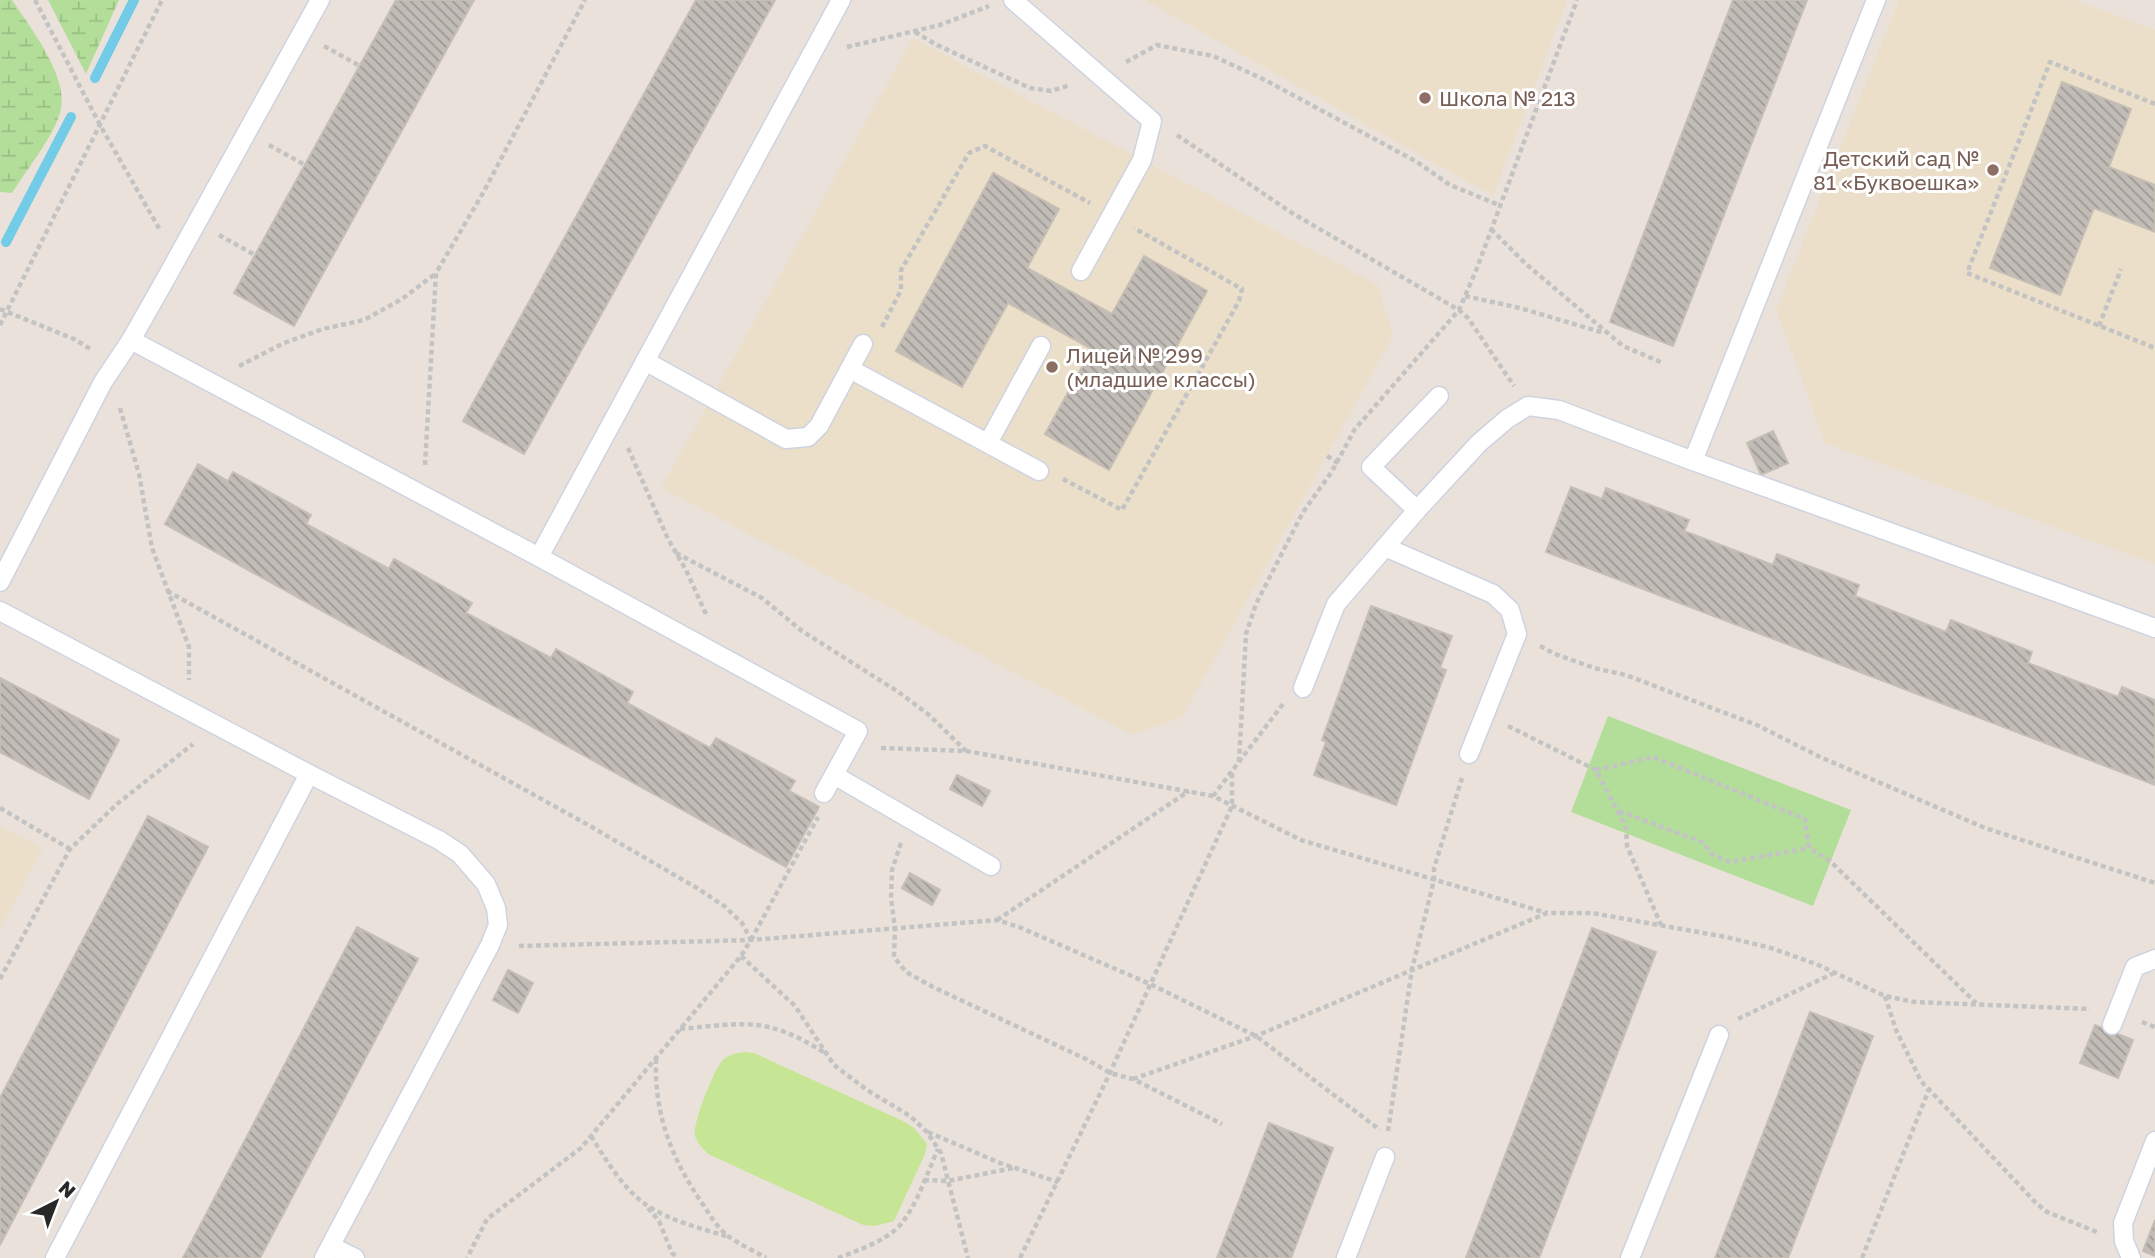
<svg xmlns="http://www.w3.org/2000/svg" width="2155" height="1258" font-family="'Golos Text',sans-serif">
  <defs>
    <pattern id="wetland-marsh" width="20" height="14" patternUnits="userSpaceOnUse" patternTransform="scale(1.75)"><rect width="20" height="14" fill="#b3de99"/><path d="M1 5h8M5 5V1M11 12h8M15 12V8" fill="none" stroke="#9abe84"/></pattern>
    <pattern id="building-back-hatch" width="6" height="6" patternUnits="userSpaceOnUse" patternTransform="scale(1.75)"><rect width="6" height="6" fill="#c2bcb7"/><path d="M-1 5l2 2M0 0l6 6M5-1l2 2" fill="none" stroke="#9e9995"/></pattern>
  </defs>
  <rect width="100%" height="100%" fill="#eae2da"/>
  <g fill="#ebdfca">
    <polygon points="1145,0 1567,0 1493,196"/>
    <polygon points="1899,0 2075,0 2155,30 2155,564 1825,443 1776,309"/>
    <polygon points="913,38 1378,285 1393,336 1183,716 1133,735 661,488"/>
    <polygon points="0,826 43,848 0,929"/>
  </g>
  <g fill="url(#wetland-marsh)">
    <path d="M0,0H12C30,27 71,79 60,113C53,137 26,171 12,193L0,192Z"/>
    <polygon points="48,0 119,0 86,74"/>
  </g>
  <polygon fill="#b3de99" points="1608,716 1851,810 1813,906 1571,812"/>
  <path fill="#c6e595" d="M745,1052L754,1053L903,1121L914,1128L927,1144L925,1154L894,1221L875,1226L863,1225L708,1154C703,1148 697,1143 695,1136C692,1124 715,1066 724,1059C730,1054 738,1053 745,1052Z"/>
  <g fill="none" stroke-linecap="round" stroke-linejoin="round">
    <g stroke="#72cce7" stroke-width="10">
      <polyline points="95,78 134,0"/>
      <polyline points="6,242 71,117"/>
    </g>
  </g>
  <g fill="url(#building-back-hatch)" stroke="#c5beb4" stroke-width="2">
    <polygon points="396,0 474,0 294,326 234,293"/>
    <polygon points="696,0 775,0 524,454 463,421"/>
    <polygon points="1733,0 1807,0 1673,346 1610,322"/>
    <polygon points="2062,82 2131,109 2109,167 2155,185 2155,232 2094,208 2060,295 1990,268"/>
    <polygon points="993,173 1059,209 1027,268 1112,314 1144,256 1207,291 1109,470 1045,434 1092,349 1008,303 962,387 896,351"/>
    <polygon points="1773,431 1788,463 1761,475 1747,443"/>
    <polygon points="198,464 228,481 233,472 311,515 306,524 389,569 394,559 435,582 472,603 466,613 551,658 556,649 633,692 627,703 710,748 716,738 795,781 789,791 819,807 786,867 165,524"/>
    <polygon points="1571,487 1602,499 1606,488 1689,520 1684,531 1773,565 1777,554 1859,585 1855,596 1946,632 1951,620 2032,652 2028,663 2118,697 2122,687 2155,700 2155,785 1546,552"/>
    <polygon points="1371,606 1452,636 1440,668 1446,670 1396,805 1314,775 1326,742 1322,740"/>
    <polygon points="0,678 119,740 89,799 0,752"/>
    <polygon points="957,775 990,791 982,806 950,789"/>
    <polygon points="148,816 208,847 0,1245 0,1098"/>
    <polygon points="910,873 940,890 932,905 902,888"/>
    <polygon points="357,927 418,959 395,1002 260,1258 183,1258"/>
    <polygon points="1592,928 1656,952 1547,1237 1539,1258 1466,1258"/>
    <polygon points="508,970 533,983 518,1013 493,1000"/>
    <polygon points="1810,1012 1873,1036 1788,1258 1715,1258"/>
    <polygon points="2095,1025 2133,1040 2118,1078 2080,1063"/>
    <polygon points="1269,1123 1333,1148 1291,1258 1217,1258"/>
    <polygon points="2155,1220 2155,1256 2143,1251"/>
  </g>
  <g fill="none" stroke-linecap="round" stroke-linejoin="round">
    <defs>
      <g id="lane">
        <polyline points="1013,0 1152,121 1142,160 1081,271"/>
        <polyline points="1876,0 1693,461 2155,628"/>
        <polyline points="131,340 539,557 858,731 824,793"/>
        <polyline points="645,361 786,439 808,437 819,426 863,344"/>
        <polyline points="850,369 1039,471"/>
        <polyline points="988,443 1041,346"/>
        <polyline points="1417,510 1371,467 1439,396"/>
        <polyline points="1385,547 1493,594 1510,610 1517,634 1469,754"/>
        <polyline points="539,557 841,0"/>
        <polyline points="0,582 103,382 131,340 165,280 320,0"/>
        <polyline points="0,611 309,774 55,1258"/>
        <polyline points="1303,688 1336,604 1417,510 1479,443 1507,419 1528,406 1559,410 1693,461"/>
        <polyline points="309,774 439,840 460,854 486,884 496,908 498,925 490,945 324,1258"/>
        <polyline points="834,775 991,866"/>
        <polyline points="2112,1025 2135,967 2155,959"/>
        <polyline points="331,1246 355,1258"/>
        <polyline points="1346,1258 1385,1157"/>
        <polyline points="1630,1258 1719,1035"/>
        <polyline points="2131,1258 2124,1241 2123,1223 2155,1141"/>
      </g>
    </defs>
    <use href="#lane" stroke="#cfd3e0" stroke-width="21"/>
    <g stroke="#c3c3c3" stroke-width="4.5" stroke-dasharray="5 3.5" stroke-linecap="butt">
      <polyline points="35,0 100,125 160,230"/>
      <polyline points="915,32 937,45 1030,88 1051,91 1070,85"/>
      <polyline points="324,46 360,66"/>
      <polyline points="847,47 940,25 989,6"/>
      <polyline points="1126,62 1157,45 1213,56 1265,80 1417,162 1450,185 1499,205"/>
      <polyline points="2155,104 2050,62 1967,273 2155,348"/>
      <polyline points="1177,135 1292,213 1459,310 1468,318 1514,386"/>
      <polyline points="269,145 305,165"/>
      <polyline points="1491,229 1526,264 1623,346 1663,363"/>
      <polyline points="219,235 255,255"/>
      <polyline points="1465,296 1520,308 1604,333"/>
      <polyline points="0,309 74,339 92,350"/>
      <polyline points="0,325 162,0"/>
      <polyline points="2099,326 2121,269"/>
      <polyline points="882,327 901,290 901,270 969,153 985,146 1090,203"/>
      <polyline points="239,366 284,343 323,329 364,320 402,299 435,274"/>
      <polyline points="120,408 139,474 152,548 189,647 189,680"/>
      <polyline points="628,448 668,539 686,570 706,614"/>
      <polyline points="1327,456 1338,463"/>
      <polyline points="425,465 436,273 483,193 585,0"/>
      <polyline points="1063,479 1122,510 1239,301 1242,289 1134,228"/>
      <polyline points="676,553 762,598 802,631 897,691 928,714 966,751"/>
      <polyline points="167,591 590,826 697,888 724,906 742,923 751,940 741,956 581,1148 487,1219 467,1258"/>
      <polyline points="1540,646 1555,654 1594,668 1626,675 1759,726 1820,757 1985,828 2155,883"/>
      <polyline points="1508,726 1596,770 1626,827 1627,846 1661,925"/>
      <polyline points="881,748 966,751 1213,796 1301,840 1547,913"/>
      <polyline points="1239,762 1246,634 1256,604 1303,512 1331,473 1355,429 1459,310 1477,268 1577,0"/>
      <polyline points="1596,770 1653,757 1805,819 1809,848 1830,861 1976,1003"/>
      <polyline points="1213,796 1283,704"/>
      <polyline points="0,808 70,849"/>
      <polyline points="1619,811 1702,842 1712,854 1730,862 1809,848"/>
      <polyline points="901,843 892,870 891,898 895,929 894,957 906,972 933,987 1088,1060 1110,1073 1133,1079 1222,1124"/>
      <polyline points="997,920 1189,791"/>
      <polyline points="751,940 818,817"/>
      <polyline points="519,946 751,940 997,920 1019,927 1150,984 1256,1036 1380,1130"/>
      <polyline points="741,956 795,1006 834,1065 867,1090 910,1116 927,1132 941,1153 968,1258"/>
      <polyline points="0,979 70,849 117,804 193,744"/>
      <polyline points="1885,996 1896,1030 1921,1081 2036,1203 2047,1212 2097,1232"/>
      <polyline points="1738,1019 1834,973"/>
      <polyline points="2142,1022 2155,1027"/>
      <path d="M680,1029C745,1023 767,1016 825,1053"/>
      <path d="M656,1059C654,1115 672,1160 704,1206C711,1217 718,1228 728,1236C739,1244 754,1251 766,1258"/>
      <polyline points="1133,1079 1256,1036 1547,913 1592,913 1726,937 1771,948 1816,964 1885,996 1914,1002 2090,1009"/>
      <polyline points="1388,1131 1412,969 1434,880 1434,868 1462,778"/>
      <polyline points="928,1132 1000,1163 1058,1182"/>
      <path d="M591,1136C606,1160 622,1187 645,1204C668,1220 699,1228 726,1236"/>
      <polyline points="924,1180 948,1181 1013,1168"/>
      <polyline points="648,1208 659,1221 672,1253 678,1258"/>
      <path d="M838,1258C857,1251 888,1240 901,1224C918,1203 927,1173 938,1149"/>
      <polyline points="1020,1258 1108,1077 1232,806 1232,771"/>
      <polyline points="1862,1258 1929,1089"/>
    </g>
    <use href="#lane" stroke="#fff" stroke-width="18"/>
  </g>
  <g fill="#8d6e63" stroke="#fff" stroke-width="2.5">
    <circle cx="1425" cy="98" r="7"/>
    <circle cx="1993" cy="170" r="7"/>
    <circle cx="1052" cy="367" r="7"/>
  </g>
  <g text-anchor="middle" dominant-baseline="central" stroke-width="6" stroke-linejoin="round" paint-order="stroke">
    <g font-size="21" fill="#785e54" stroke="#fff" text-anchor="start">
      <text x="1439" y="98">Школа № 213</text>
      <text x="1979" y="158" text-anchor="end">Детский сад №<tspan x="1979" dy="24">81 «Буквоешка»</tspan></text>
      <text x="1066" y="355">Лицей № 299<tspan x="1066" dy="24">(младшие классы)</tspan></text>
    </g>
  </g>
  <g transform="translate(56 1202) rotate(42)" stroke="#ffffff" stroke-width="5" paint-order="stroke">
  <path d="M0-5L12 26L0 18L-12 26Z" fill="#282828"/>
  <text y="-10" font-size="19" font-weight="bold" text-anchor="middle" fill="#282828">N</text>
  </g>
</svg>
